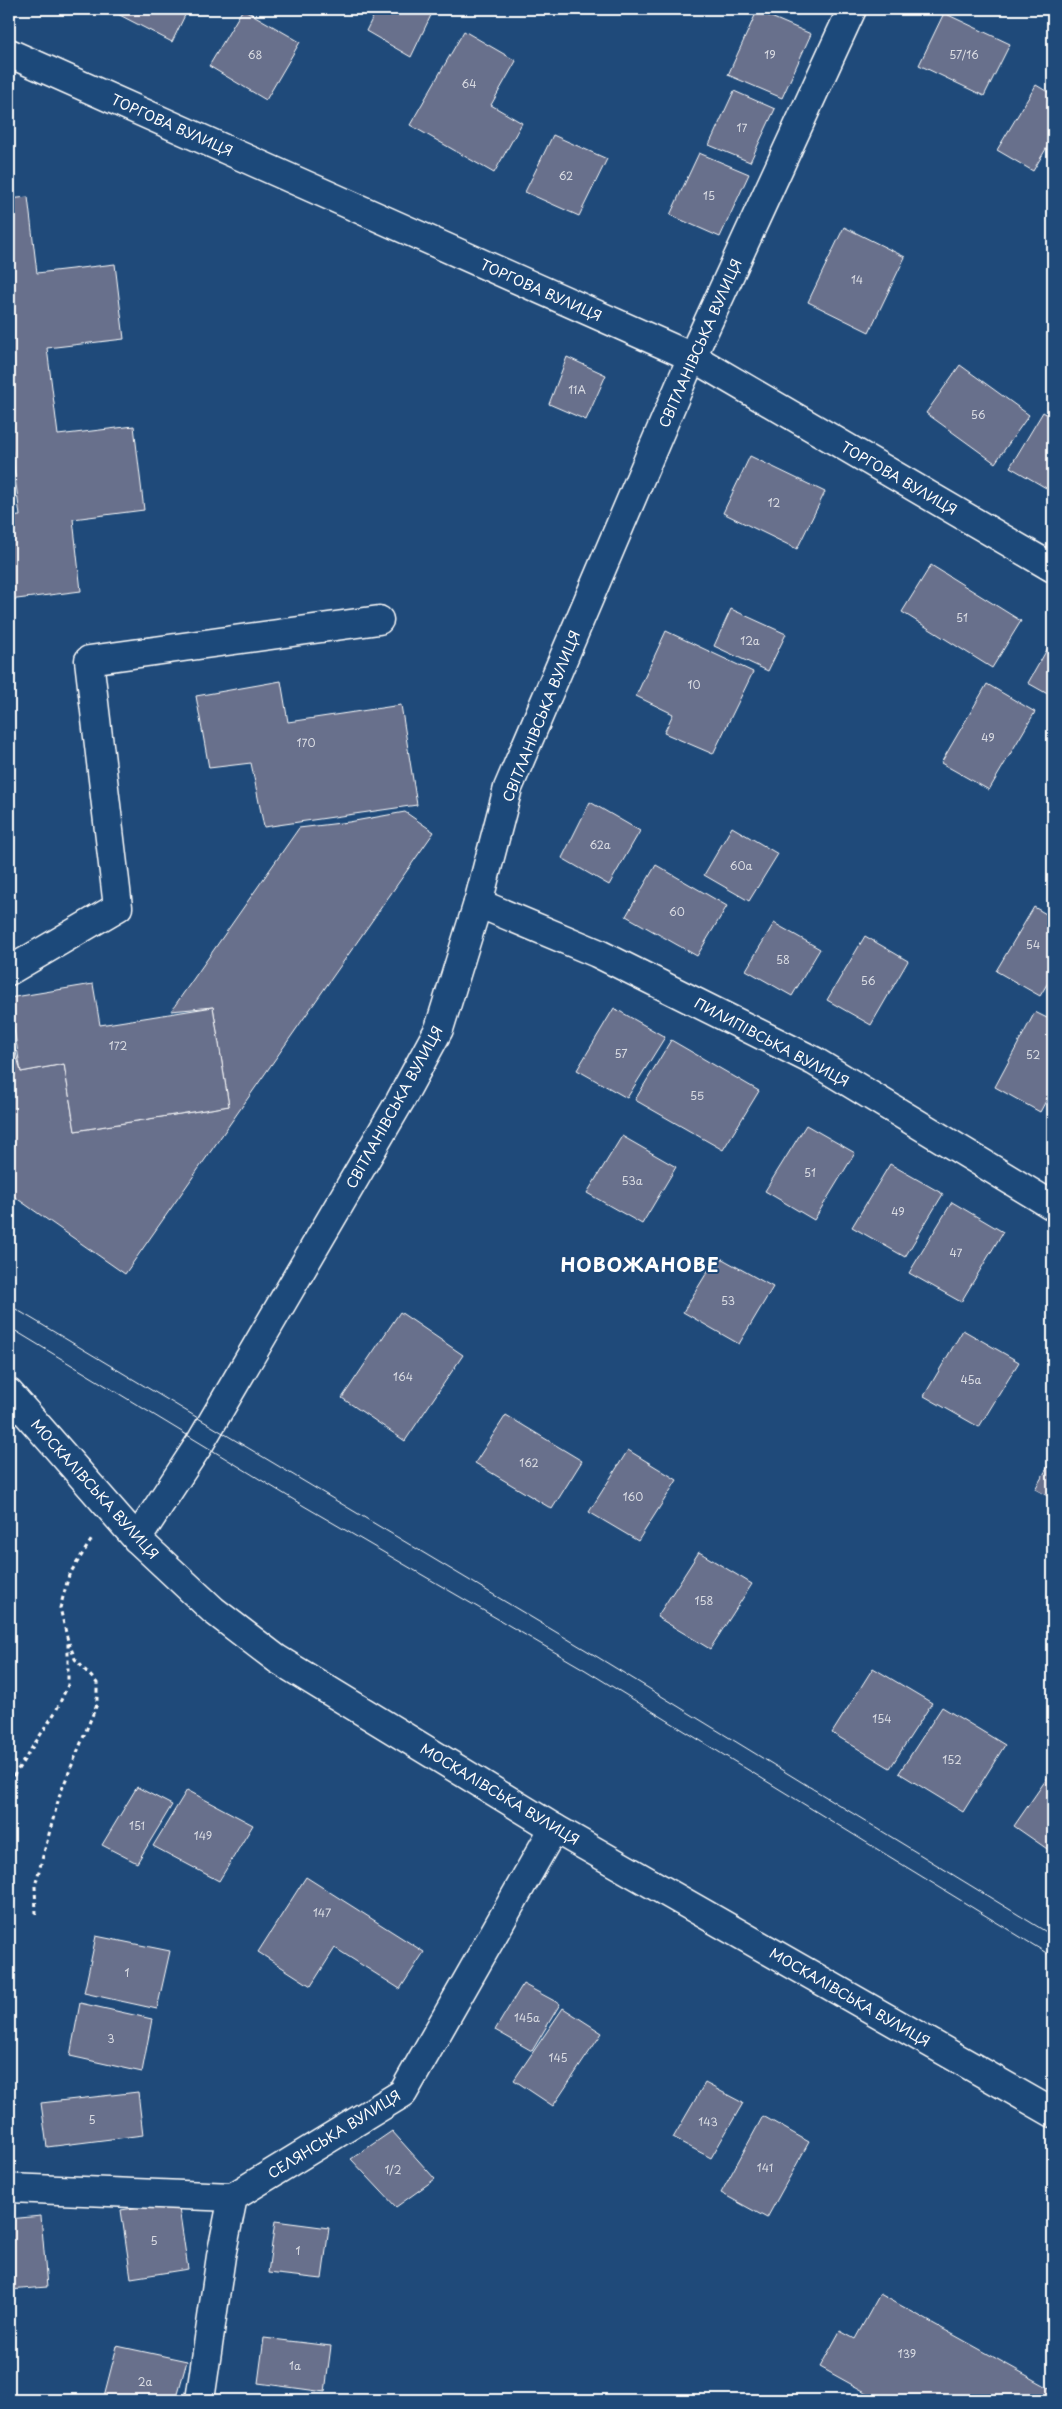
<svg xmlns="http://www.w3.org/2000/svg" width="1062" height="2409" font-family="'Playpen Sans',sans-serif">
  <rect width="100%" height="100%" fill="#1f4a7a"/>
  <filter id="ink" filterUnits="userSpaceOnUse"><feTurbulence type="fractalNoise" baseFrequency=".02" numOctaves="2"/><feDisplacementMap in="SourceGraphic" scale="10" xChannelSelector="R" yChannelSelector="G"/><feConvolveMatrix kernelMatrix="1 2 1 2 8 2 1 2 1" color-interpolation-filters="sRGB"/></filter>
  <g filter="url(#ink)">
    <g fill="#68708c" stroke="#fff">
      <polygon points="108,9 188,9 172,42"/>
      <polygon points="243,9 300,42 266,100 209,66"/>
      <polygon points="377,9 434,9 411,57 366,31"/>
      <polygon points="757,11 811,34 782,98 728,75"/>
      <polygon points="944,13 1010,44 984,96 919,65"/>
      <polygon points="464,31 516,61 491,105 522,123 494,173 410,125"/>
      <polygon points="1036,85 1053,95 1053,137 1033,171 997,150"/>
      <polygon points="734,91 775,109 750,162 709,145"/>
      <polygon points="553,135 607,159 579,216 525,192"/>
      <polygon points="699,153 749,174 720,237 670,215"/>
      <polygon points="28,197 37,273 115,264 124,339 47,348 58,435 134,426 144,510 73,519 81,591 9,600 9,517 20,516 11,444 9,445 9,199"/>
      <polygon points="844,227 905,257 869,332 808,302"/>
      <polygon points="567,357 606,375 586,420 549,404"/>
      <polygon points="960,365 1029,415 995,463 926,413"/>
      <polygon points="1043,412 1053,418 1053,492 1010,467"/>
      <polygon points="750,456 825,492 797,549 723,513"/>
      <polygon points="931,565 1021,621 992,668 902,612"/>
      <polygon points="731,609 786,634 768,671 714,646"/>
      <polygon points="666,631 753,672 713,754 664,733 673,714 636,696"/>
      <polygon points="1053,639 1053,697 1028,683"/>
      <polygon points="281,681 288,722 401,705 417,805 264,827 251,763 209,768 196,696"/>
      <polygon points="987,684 1035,712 989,790 941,763"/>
      <polygon points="590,802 640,831 609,885 562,858"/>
      <polygon points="405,812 434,832 125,1274 9,1193 9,1026 21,1072 64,1064 75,1131 229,1106 213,1007 171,1011 299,828 349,822"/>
      <polygon points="732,827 778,854 749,901 704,875"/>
      <polygon points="656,865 727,906 697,956 626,916"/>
      <polygon points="1034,907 1053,918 1053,974 1040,996 996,971"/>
      <polygon points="774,923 820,949 792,996 746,970"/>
      <polygon points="865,936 908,961 871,1025 827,1000"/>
      <polygon points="93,984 100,1025 213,1007 229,1106 75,1131 64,1064 21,1072 9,998"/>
      <polygon points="614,1008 665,1037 627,1098 577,1070"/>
      <polygon points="1035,1012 1053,1021 1053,1088 1040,1112 995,1087"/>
      <polygon points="671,1040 759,1091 723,1150 635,1100"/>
      <polygon points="806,1125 855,1153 814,1220 765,1191"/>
      <polygon points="622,1136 676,1167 642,1224 587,1193"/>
      <polygon points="890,1164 943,1194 905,1257 852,1227"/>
      <polygon points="952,1202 1003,1232 961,1302 909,1273"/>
      <polygon points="717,1256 773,1287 739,1344 683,1312"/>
      <polygon points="400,1312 463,1355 405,1441 342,1398"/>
      <polygon points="963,1330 1019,1362 979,1427 924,1396"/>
      <polygon points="506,1415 582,1461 552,1509 475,1463"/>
      <polygon points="628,1450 677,1480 638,1541 589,1512"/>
      <polygon points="1053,1458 1053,1499 1035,1489"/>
      <polygon points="699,1552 752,1584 710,1649 657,1617"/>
      <polygon points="873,1668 932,1703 890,1768 832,1733"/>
      <polygon points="942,1707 1005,1745 963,1812 899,1773"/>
      <polygon points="1050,1774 1053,1776 1053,1853 1014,1826"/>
      <polygon points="137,1787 172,1805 137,1863 102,1845"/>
      <polygon points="187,1790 253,1825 219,1881 153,1846"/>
      <polygon points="306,1877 424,1952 400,1989 335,1948 311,1986 258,1952"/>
      <polygon points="96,1936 170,1951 157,2009 84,1993"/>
      <polygon points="523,1984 560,2004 532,2051 495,2030"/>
      <polygon points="80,2003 152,2019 142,2072 70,2056"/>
      <polygon points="563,2008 602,2033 553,2106 514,2080"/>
      <polygon points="705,2083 743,2103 711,2158 673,2138"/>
      <polygon points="138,2092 143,2135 47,2147 41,2103"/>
      <polygon points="763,2116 809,2142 767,2218 721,2193"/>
      <polygon points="392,2131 435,2179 396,2207 351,2159"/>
      <polygon points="178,2201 188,2269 131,2278 121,2210"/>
      <polygon points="41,2216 47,2287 9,2290 9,2219"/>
      <polygon points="275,2221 329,2228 322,2279 268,2273"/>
      <polygon points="880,2294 1053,2390 1053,2400 877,2400 878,2399 820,2367 840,2331 855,2339"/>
      <polygon points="264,2338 331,2346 325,2392 258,2383"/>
      <polygon points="117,2346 187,2361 176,2400 103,2400"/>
    </g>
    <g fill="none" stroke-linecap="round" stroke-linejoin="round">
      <defs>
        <g id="minor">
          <polyline points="9,53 692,357 1053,568"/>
          <polyline points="478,903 597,953 814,1061 1053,1206"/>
          <polyline points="9,971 118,907 89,660 379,620"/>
          <polyline points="9,1393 137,1539 213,1610 277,1659 554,1828 1053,2113"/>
          <polyline points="137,1539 200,1443 400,1101 439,1029 478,903 508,788 692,357 852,9"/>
          <polyline points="9,2188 233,2197"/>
          <polyline points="200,2400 221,2256 233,2197 403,2093 554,1828"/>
        </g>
      </defs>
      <use href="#minor" stroke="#fff" stroke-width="31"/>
      <g stroke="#fff" stroke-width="3" stroke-dasharray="4 4" stroke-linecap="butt">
        <polyline points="9,1783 56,1711 68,1685 68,1641 60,1608 69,1575 92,1539"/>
        <polyline points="36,1914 35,1886 43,1856 60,1794 97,1704 97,1683 75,1659 69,1643"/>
      </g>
      <use href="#minor" stroke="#1f4a7a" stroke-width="28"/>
      <g stroke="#fff" stroke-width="1">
        <polyline points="9,1305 591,1653 1053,1936"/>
        <polyline points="9,1327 304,1506 582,1668 1053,1957"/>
      </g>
    </g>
  </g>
  <g text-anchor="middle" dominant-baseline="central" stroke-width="4" stroke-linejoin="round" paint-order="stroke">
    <g font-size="11" fill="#d9dbe2">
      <text x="255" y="54">68</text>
      <text x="770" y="54">19</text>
      <text x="964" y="54">57/16</text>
      <text x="469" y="83">64</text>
      <text x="742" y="127">17</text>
      <text x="566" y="175">62</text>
      <text x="709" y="195">15</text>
      <text x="857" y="279">14</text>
      <text x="577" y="389">11А</text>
      <text x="978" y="414">56</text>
      <text x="774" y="502">12</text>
      <text x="962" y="617">51</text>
      <text x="750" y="640">12а</text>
      <text x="694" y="684">10</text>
      <text x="988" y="737">49</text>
      <text x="306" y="742">170</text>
      <text x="600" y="844">62а</text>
      <text x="741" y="865">60а</text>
      <text x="677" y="911">60</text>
      <text x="1033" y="944">54</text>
      <text x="783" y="959">58</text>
      <text x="868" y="980">56</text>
      <text x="118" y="1045">172</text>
      <text x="621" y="1053">57</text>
      <text x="1033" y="1054">52</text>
      <text x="697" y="1095">55</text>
      <text x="810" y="1172">51</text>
      <text x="632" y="1180">53а</text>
      <text x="898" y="1211">49</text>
      <text x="956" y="1252">47</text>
      <text x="728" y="1300">53</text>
      <text x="403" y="1376">164</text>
      <text x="971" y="1379">45а</text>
      <text x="529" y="1462">162</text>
      <text x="633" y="1496">160</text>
      <text x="704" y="1600">158</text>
      <text x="882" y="1718">154</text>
      <text x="952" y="1759">152</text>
      <text x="137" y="1825">151</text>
      <text x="203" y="1835">149</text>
      <text x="322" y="1912">147</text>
      <text x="127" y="1972">1</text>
      <text x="527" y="2017">145а</text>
      <text x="111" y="2038">3</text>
      <text x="558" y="2057">145</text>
      <text x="92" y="2119">5</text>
      <text x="708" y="2121">143</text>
      <text x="765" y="2167">141</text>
      <text x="393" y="2169">1/2</text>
      <text x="154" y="2240">5</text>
      <text x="298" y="2250">1</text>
      <text x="907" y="2353">139</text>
      <text x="295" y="2365">1а</text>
      <text x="145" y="2381">2а</text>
    </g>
    <g font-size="14" fill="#fff" stroke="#1f4a7a">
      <text transform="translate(172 125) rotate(24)">ТОРГОВА ВУЛИЦЯ</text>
      <text transform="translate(541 290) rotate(24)">ТОРГОВА ВУЛИЦЯ</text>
      <text transform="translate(700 343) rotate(-66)">СВІТЛАНІВСЬКА ВУЛИЦЯ</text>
      <text transform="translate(899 478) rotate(30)">ТОРГОВА ВУЛИЦЯ</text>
      <text transform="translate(541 716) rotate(-68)">СВІТЛАНІВСЬКА ВУЛИЦЯ</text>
      <text transform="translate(772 1042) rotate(28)">ПИЛИПІВСЬКА ВУЛИЦЯ</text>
      <text transform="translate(394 1107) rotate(-61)">СВІТЛАНІВСЬКА ВУЛИЦЯ</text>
      <text transform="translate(95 1489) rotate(48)">МОСКАЛІВСЬКА ВУЛИЦЯ</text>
      <text transform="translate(500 1794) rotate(31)">МОСКАЛІВСЬКА ВУЛИЦЯ</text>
      <text transform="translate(850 1997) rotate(30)">МОСКАЛІВСЬКА ВУЛИЦЯ</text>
      <text transform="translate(334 2134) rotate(-32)">СЕЛЯНСЬКА ВУЛИЦЯ</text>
    </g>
    <g font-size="19" font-weight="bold" letter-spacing="1" fill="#fff" stroke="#1f4a7a">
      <text x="640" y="1264">НОВОЖАНОВЕ</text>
    </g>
  </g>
  <rect width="1062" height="2409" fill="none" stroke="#1f4a7a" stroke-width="30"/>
  <rect x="15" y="15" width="1032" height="2379" fill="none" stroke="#fff" stroke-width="2" filter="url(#ink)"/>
</svg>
